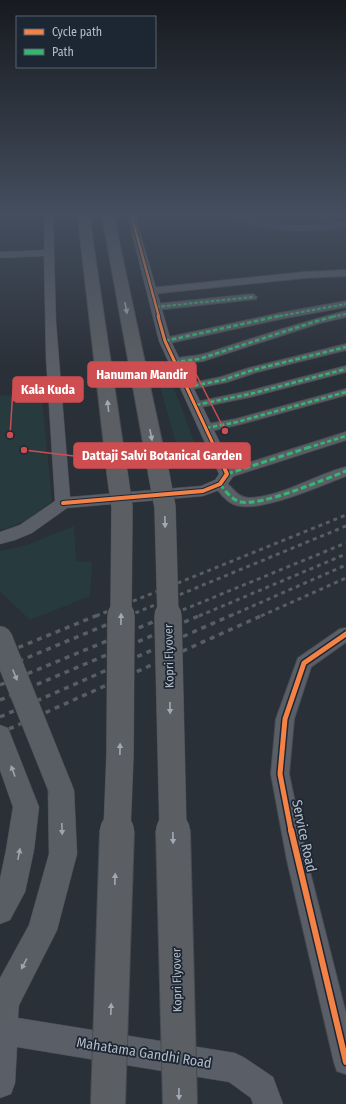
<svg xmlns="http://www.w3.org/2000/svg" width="346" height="1104" font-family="'Fira Sans Condensed',sans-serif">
  <rect width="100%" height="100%" fill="#2a3038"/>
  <g fill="#273a3e">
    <polygon points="167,370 198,452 179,454 156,372"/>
    <polygon points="0,395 42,399 52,501 27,520 4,529 0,529"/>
    <polygon points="74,526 76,561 92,562 90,596 30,620 0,591 0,551 27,545"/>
  </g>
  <path fill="#384963" d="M229,214C246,214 254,219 269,222C295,227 320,225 346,221V228C313,232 258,236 229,214Z"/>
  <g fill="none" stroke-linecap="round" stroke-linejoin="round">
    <defs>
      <g id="minor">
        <polygon points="346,270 346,276 304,278 151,294 147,291 151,288 304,272"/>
        <polygon points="253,294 257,297 256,299 156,310 151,307 156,304"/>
        <polygon points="346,301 346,307 280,319 165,344 160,341 165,338 280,313"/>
        <path d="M346,311V317L320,323L203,361L174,365L169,362C174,356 196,357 204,354C251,339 298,323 346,311Z"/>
        <polygon points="346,344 346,350 257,372 227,382 187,390 182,387 183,385 221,377 249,368"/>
        <polygon points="346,366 346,372 250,397 196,408 190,405 192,403 249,391"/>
        <polygon points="346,389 346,395 241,424 206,432 202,431 200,428 202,425 236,419"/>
        <polygon points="346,432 346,440 227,478 223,477 221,474 223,471"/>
        <path d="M346,467V476C321,485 257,515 233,504C225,500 218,491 214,484L216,481C230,477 233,498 249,498C281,497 315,475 346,467Z"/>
        <polygon points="346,628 346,642 311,667 294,719 289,774 307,860 346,1014 346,1074 337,1071 334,1062 287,860 271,774 276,719 298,658 340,629"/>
      </g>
      <g id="tertiary">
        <polygon points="45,214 53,214 56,322 70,497 201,486 215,480 219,474 159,341 127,214 135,214 171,341 235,474 225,488 203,496 67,508 32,533 15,540 0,544 0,532 20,525 55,501 46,358 44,256 0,258 0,252 44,250"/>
        <polygon points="0,983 15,990 19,1000 18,1018 235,1053 245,1058 273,1077 283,1104 253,1104 251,1098 229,1082 17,1047 15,1083 11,1094 0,1098"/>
      </g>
      <g id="secondary">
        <polygon points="0,725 8,728 39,807 34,850 25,892 10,920 0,924 0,879 6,850 13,807 0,770"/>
        <polygon points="61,777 70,781 74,790 77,854 57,930 52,940 16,1011 11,1016 0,1021 0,978 29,925 49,854 48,790 52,781"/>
      </g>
      <g id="trunk">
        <polygon points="79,214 91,214 91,228 127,472 124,477 117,478 110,477 107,472 79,228"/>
        <polygon points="103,214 115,214 116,227 168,470 165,475 158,476 151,475 148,470 104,227"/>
      </g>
    </defs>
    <use href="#minor" stroke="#484c53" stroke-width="2"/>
    <use href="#tertiary" stroke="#484c53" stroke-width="1"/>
    <use href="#secondary" stroke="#484c53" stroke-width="1"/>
    <use href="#trunk" stroke="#474c53" stroke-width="2"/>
    <use href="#minor" fill="#5a5e66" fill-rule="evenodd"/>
    <use href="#tertiary" fill="#5a5e66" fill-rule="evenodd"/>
    <use href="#secondary" fill="#595d64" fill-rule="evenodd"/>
    <use href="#trunk" fill="#5b5f64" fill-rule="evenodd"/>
    <g stroke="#595d64" stroke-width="3" stroke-dasharray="4 4" stroke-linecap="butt">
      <polyline points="96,616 346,515"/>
      <polyline points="128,616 346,526"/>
      <polyline points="168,616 346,543"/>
      <polyline points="199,616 346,554"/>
      <polyline points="230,616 346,565"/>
      <polyline points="261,616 346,578"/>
    </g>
    <g stroke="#595d64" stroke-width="3.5" stroke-dasharray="5 5" stroke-linecap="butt">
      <polyline points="0,655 98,615"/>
      <polyline points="0,669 130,615"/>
      <polyline points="0,685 170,615"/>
      <polyline points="0,700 201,615"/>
      <polyline points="0,717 232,615"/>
      <polyline points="0,733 263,615"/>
    </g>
    <defs>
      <polyline id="secondary-bridge" points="0,638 61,790"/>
      <g id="trunk-bridge-far2">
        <polyline points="158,470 165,507 168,616"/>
        <polyline points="117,472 122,507 121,616"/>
      </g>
      <g id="trunk-bridge-far1">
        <polyline points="168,615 173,831"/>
        <polyline points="117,831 120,755 121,615"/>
      </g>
      <g id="trunk-bridge">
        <polyline points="173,830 180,1104"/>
        <polyline points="108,1104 117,830"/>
      </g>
    </defs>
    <use href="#secondary-bridge" stroke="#484c53" stroke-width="25" stroke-linecap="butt"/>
    <use href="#trunk-bridge-far2" stroke="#474c53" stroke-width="22" stroke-linecap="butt"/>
    <use href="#trunk-bridge-far1" stroke="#474c53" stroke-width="28" stroke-linecap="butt"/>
    <use href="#trunk-bridge" stroke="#474c53" stroke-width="36" stroke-linecap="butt"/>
    <use href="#secondary-bridge" stroke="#595d64" stroke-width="24"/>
    <use href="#trunk-bridge-far2" stroke="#5b5f64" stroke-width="21"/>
    <use href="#trunk-bridge-far1" stroke="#5b5f64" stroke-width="27"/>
    <use href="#trunk-bridge" stroke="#5b5f64" stroke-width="34"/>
    <g stroke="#33b770" stroke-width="2" stroke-dasharray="3.5 2" stroke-linecap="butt">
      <polyline points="156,307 253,297"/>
      <polyline points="274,317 346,304"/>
      <polyline points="332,317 346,314"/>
    </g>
    <g stroke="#33b770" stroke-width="2.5" stroke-dasharray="4.5 2.5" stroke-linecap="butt">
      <polyline points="165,341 279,316"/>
      <polyline points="174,362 199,359 317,321 336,316"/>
      <polyline points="187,387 223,380 253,370 346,347"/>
      <polyline points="196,405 250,394 346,369"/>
      <polyline points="206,428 237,422 346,392"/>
      <polyline points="307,448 346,436"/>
    </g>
    <g stroke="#33b770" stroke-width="3" stroke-dasharray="6 3" stroke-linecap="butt">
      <polyline points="227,474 310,447"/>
      <path d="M220,484C225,491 232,500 241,502C262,506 323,480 346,471"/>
    </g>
    <defs>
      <polyline id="cycleway-far4" points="131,214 159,317"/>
      <polyline id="cycleway-far3" points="158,316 165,341 215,448"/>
      <polyline id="cycleway-far2" points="63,503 203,491 220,484 227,474 215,447"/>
      <polyline id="cycleway-far1" points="291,831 280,774 285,719 304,663 346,634"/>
      <polyline id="cycleway" points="291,830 346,1062"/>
    </defs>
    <use href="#cycleway-far4" stroke="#1d2633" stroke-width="4"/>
    <use href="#cycleway-far3" stroke="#1d2633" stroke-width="5"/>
    <use href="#cycleway-far2" stroke="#1d2633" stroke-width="6"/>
    <use href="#cycleway-far1" stroke="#1d2633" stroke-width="8"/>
    <use href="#cycleway" stroke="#1d2633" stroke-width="9"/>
    <use href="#cycleway-far4" stroke="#f48246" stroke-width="2.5"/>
    <use href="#cycleway-far3" stroke="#f48246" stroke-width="3"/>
    <use href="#cycleway-far2" stroke="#f48246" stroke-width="4"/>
    <use href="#cycleway-far1" stroke="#f48246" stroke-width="5"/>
    <use href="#cycleway" stroke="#f48246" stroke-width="6"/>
  </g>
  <defs><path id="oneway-solid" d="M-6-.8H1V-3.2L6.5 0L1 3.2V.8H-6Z"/></defs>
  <g fill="#a2a9b5">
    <use href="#oneway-solid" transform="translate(126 308) rotate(79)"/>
    <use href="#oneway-solid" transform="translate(108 406) rotate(-97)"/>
    <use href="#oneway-solid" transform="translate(151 435) rotate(79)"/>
    <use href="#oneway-solid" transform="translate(165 522) rotate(89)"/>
    <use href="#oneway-solid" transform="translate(121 619) rotate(-89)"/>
    <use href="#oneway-solid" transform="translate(170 708) rotate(89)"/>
    <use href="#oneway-solid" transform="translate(120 749) rotate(-89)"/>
    <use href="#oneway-solid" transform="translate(173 838) rotate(89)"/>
    <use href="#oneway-solid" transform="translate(115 879) rotate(-88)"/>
    <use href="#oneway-solid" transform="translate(111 1009) rotate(-88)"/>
    <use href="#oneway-solid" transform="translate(179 1094) rotate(89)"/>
  </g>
  <g fill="#9da4b0">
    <use href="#oneway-solid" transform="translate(15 675) rotate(68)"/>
    <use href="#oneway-solid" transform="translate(13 771) rotate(-110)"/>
    <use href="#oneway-solid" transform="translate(62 829) rotate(88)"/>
    <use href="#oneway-solid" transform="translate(19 854) rotate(-79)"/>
    <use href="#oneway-solid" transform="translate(24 964) rotate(118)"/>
  </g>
  <linearGradient id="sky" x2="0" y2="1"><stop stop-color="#171a1f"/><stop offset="0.58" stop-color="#444e5e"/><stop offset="1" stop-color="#444e5e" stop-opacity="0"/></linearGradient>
  <rect width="346" height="369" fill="url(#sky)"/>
  <g text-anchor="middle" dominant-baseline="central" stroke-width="3.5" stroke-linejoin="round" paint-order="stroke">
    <g font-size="12" fill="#b4bcc9" stroke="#1d2633">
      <text transform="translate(169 656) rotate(-91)">Kopri Flyover</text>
      <text transform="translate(177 980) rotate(-91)">Kopri Flyover</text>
    </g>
    <g font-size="14" fill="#b4bcc9" stroke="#1d2633">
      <text transform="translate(304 836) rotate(78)">Service Road</text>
      <text transform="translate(144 1053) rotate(9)">Mahatama Gandhi Road</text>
    </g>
  </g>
  <path fill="none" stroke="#ce4d50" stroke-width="1.5" d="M225 431L196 374M10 435L13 389M24 450L74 456"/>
  <g fill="#ce4d50" stroke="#1d2633" stroke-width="1.5">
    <circle cx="225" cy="431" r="4"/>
    <circle cx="10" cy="435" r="4"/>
    <circle cx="24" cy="450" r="4"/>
  </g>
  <g fill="#ce4d50" stroke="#ce4d50" stroke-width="1.5">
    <rect x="88" y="362" width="108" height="25" rx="4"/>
    <rect x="13" y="377" width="70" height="25" rx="4"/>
    <rect x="74" y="443" width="176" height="25" rx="4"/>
  </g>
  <g font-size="13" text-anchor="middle" font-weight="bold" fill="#fff">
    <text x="142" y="379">Hanuman Mandir</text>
    <text x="48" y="394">Kala Kuda</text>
    <text x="162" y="460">Dattaji Salvi Botanical Garden</text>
  </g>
  <rect x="16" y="16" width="140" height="52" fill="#1d2633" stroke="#59626f"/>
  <rect x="24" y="29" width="20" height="6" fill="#f48246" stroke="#59626f"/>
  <text x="52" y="36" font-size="12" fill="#b4bcc9">Cycle path</text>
  <rect x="24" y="49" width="20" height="6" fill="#33b770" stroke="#59626f"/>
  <text x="52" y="56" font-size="12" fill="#b4bcc9">Path</text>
</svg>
